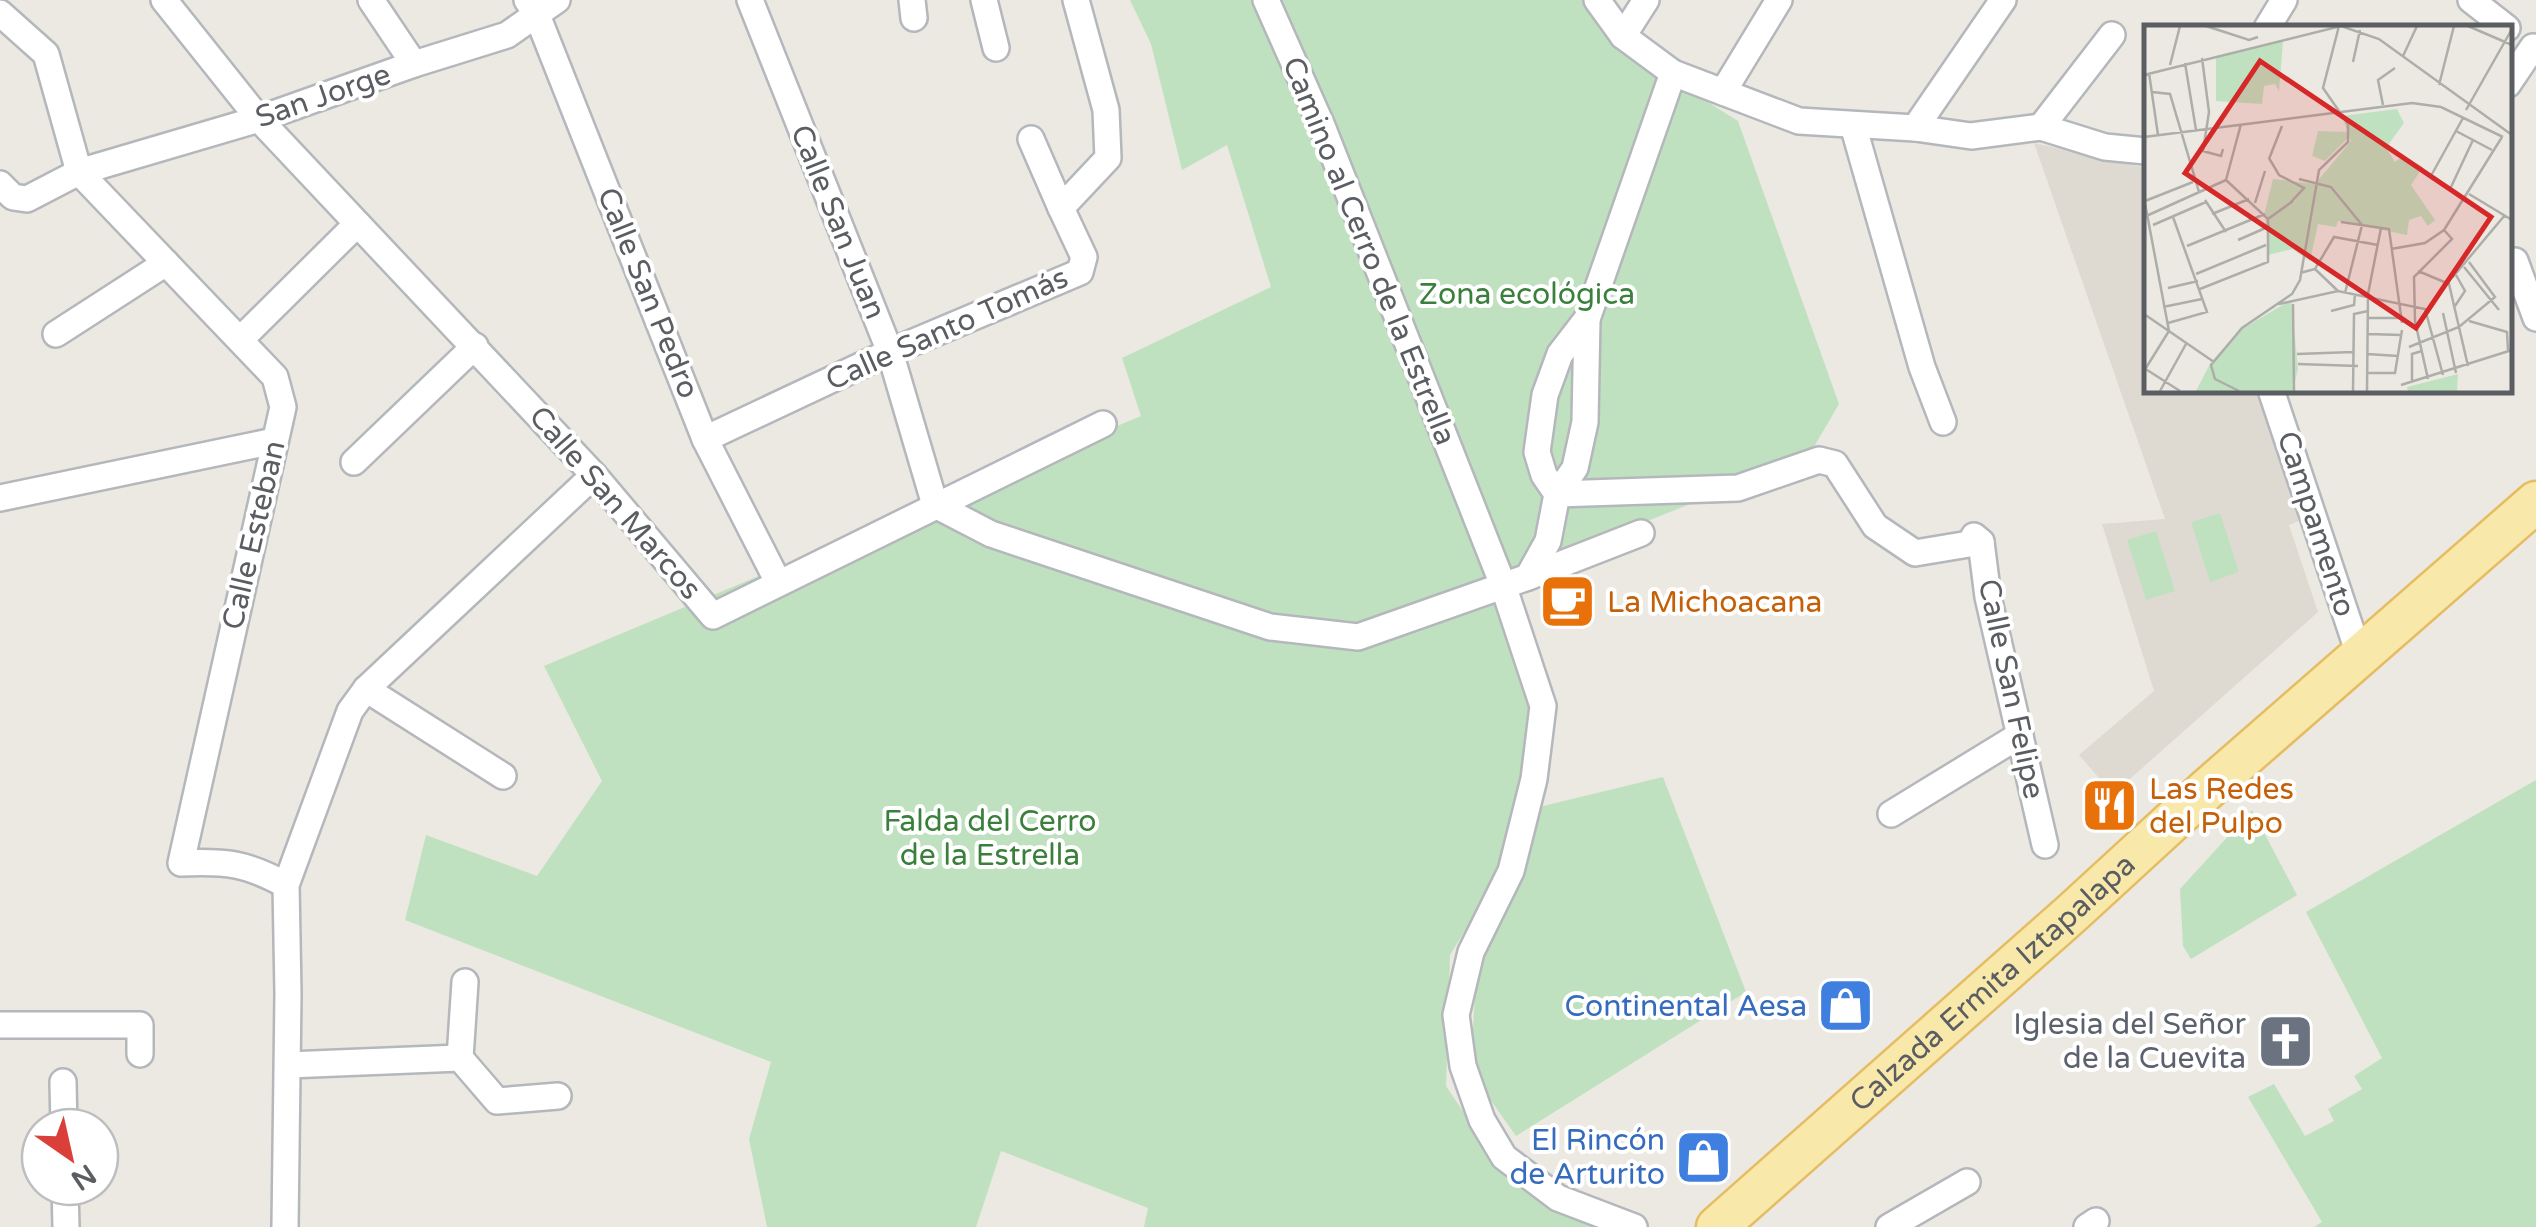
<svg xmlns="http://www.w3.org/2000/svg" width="2536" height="1227" font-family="'Varela Round',sans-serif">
  <rect width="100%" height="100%" fill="#ebe9e1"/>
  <polygon fill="#dedad2" points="2034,143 2146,168 2146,390 2261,390 2304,519 2289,525 2318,612 2113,794 2079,755 2154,691 2102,524 2165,519"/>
  <g fill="#c0e1bf">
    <polygon points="1130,0 1594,0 1610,41 1738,121 1839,404 1808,457 1497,581 1538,693 1507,861 1450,955 1446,1086 1499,1165 1636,1227 1144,1227 1148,1208 1001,1151 976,1227 767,1227 749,1139 771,1062 405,920 426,835 537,876 602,781 544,666 1141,416 1122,358 1271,287 1227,145 1182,170 1151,44"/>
    <polygon points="2220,513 2239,572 2210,582 2191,522"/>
    <polygon points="2156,531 2175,591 2146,600 2127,540"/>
    <polygon points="1663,777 1746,992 1516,1136 1487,1095 1472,1047 1476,975 1543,806"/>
    <polygon points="2536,780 2536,1227 2314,1227 2322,1222 2248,1097 2274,1084 2305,1136 2334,1121 2328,1109 2362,1089 2354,1076 2382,1058 2306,912"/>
    <polygon points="2252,810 2297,895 2191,959 2183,946 2180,889"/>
  </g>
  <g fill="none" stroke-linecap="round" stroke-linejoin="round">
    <defs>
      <g id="minor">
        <polyline points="164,0 259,119 594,475 713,616 1103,424"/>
        <polyline points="371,0 414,64"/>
        <polyline points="527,0 537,15 705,439 778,582"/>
        <polyline points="750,0 890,352 935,505 991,534 1270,627 1358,637 1528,577 1641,533"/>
        <polyline points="912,0 914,18"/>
        <polyline points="984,0 996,48"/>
        <polyline points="1266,0 1322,126 1503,585 1543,706 1534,779 1511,871 1471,952 1456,1015 1463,1066 1482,1120 1504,1157 1558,1198 1634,1227"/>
        <polyline points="1597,0 1623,36 1673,73 1799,121 1915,128 1971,136 2041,127 2105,147 2146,151"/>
        <polyline points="2471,0 2507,28"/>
        <path d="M0,13L46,54L79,172L275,377L283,407L181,863C226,861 246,863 286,885"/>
        <polyline points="2267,28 2284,0"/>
        <polyline points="1623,36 1646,0"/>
        <polyline points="2508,84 2533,47"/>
        <polyline points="1723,92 1779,0"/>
        <polyline points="1853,125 1922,367 1943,422"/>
        <polyline points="2041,127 2112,35"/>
        <polyline points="1915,128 2003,0"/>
        <polyline points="1031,139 1061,208"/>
        <polyline points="0,184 13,197 27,199 79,172 259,119 414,64 507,35 557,0"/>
        <polyline points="2508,262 2515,261 2536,318"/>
        <polyline points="56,334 166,263"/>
        <polyline points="241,339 357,224"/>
        <polyline points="2271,390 2360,657"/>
        <polyline points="705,439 890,352 1080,272 1084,257 1061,208 1108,158 1106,110 1076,0"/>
        <polyline points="354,462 475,346"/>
        <polyline points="1557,494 1738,488 1819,460 1835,464 1875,526 1915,553 1981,542"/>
        <polyline points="1557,494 1575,468 1585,422 1587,319"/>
        <polyline points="0,498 274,441"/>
        <polyline points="1974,536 1981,542 1988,597 2045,845"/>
        <polyline points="1528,577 1548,541 1557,494 1544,475 1537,452 1545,395 1560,354 1587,319 1673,73"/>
        <polyline points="366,689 503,776"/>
        <polyline points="1891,814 2020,735"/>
        <polyline points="0,1025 140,1025 140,1054"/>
        <polyline points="460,1058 465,982"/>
        <polyline points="288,1065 460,1058 497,1101 558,1096"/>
        <polyline points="63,1082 64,1127"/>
        <polyline points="65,1187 66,1227"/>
        <polyline points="285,1227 288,994 286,885 350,711 366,689 594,475"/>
        <polyline points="1889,1227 1967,1182"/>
        <polyline points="2087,1227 2096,1221"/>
      </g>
      <g id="primary">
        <path id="s1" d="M1717,1227L2071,914L2205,791L2536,502"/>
      </g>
    </defs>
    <use href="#minor" stroke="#b4b7bb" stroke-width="30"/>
    <use href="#primary" stroke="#e5bc61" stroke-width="45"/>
    <use href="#minor" stroke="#fff" stroke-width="25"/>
    <use href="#primary" stroke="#f8e9aa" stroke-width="40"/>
  </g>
  <defs>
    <symbol id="cafe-square" viewBox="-11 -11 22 22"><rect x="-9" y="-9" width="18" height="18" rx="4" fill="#e8710a" stroke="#fff"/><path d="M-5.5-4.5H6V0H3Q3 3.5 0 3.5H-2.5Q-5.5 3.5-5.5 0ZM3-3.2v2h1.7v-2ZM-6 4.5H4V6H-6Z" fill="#fff"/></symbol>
    <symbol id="restaurant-square" viewBox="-11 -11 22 22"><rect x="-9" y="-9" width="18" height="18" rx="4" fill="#e8710a" stroke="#fff"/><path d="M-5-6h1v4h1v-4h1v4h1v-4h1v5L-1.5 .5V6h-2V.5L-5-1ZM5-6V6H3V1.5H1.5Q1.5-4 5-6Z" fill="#fff"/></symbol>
    <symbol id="shop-square" viewBox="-11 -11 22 22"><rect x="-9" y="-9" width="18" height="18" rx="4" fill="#3f7fe0" stroke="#fff"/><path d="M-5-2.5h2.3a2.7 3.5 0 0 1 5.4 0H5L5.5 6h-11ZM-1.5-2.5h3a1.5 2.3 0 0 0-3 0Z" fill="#fff"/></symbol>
    <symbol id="church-square" viewBox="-11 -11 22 22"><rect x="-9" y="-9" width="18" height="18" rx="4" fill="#6b7280" stroke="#fff"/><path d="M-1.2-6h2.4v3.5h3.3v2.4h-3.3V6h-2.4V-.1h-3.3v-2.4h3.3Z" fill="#fff"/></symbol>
  </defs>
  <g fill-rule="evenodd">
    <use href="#cafe-square" x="1536" y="570" width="63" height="63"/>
    <use href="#restaurant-square" x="2078" y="774" width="63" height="63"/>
    <use href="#shop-square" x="1814" y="974" width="63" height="63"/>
    <use href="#church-square" x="2254" y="1010" width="63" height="63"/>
    <use href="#shop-square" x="1672" y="1126" width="63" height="63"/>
  </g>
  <g text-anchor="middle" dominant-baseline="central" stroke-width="8" stroke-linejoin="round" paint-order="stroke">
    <g font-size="30" fill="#5a5d61" stroke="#fff">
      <text transform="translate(323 96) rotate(-19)">San Jorge</text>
      <text transform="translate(838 222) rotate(68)">Calle San Juan</text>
      <text transform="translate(1369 251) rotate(68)">Camino al Cerro de la Estrella</text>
      <text transform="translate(648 293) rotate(68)">Calle San Pedro</text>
      <text transform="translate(947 329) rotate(-24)">Calle Santo Tomás</text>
      <text transform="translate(615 503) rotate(49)">Calle San Marcos</text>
      <text transform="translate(2316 524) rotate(72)">Campamento</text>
      <text transform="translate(254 535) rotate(-77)">Calle Esteban</text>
      <text transform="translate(2011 689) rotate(78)">Calle San Felipe</text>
      <text stroke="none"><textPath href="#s1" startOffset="368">Calzada Ermita Iztapalapa</textPath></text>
    </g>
    <g font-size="30" fill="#3b7f3c" stroke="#fff">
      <text x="1527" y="294">Zona ecológica</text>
      <text x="990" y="821">Falda del Cerro<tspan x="990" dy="34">de la Estrella</tspan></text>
    </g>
    <g font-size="30" fill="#c56008" stroke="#fff" text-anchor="start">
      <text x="1607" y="602">La Michoacana</text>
      <text x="2149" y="789">Las Redes<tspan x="2149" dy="34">del Pulpo</tspan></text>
    </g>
    <g font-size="30" fill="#366cbe" stroke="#fff" text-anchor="end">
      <text x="1807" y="1006">Continental Aesa</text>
      <text x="1665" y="1140">El Rincón<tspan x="1665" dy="34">de Arturito</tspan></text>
    </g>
    <g font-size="30" fill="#5b616d" stroke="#fff" text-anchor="end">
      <text x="2246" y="1024">Iglesia del Señor<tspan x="2246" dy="34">de la Cuevita</tspan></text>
    </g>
  </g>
  <g transform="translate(2144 25)">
    <rect width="368" height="368" fill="#ebe9e1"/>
    <path d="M139,16L135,66L131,59L120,61L118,79L72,76V33ZM253,84L260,98L242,123L251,137L259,131L279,142L267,160L291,195L284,201L277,191L265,195L263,210L194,196L192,202L174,199L166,236L148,224L124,230L121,186L129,154L171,159L207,116L198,91ZM174,106L204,107V113L181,136L168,131ZM147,275L154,343L149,366H52L67,337L98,304ZM314,349L313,366H264L263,362Z" fill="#c0e1bf"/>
    <path fill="none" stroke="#adadaa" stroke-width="2.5" d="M62,1L105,15L114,12M324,1L368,20M259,31L273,1M58,33L65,87L59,126L77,131L79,124M209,37L216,5M41,38L52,105M26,40L36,1M5,48L14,110M0,50L197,1L235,14L368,110M295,60L310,1M8,67L26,69L55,167M239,80L234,55L251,43M322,85L368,4M312,106L348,125M0,112L268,78L297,82L359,112M125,133L135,150L160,163L147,177M125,134L138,101M288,149L319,93M155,154L187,162L218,200L201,268M82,155L97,99M307,162L329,115M325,169L368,195M0,173L25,306L0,346M61,175L82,207M1,176L49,157M111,178L121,146M68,189L105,174M0,192L82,155M124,194L149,176M197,197L245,204L258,298M9,200L62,177M94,215L126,201M43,221L121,189M247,224L281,218L300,205L358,112M320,242L355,285M171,244L194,266M274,246L305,259L324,341M156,248L171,244L190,212L234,220M52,249L122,220M308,253L361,190M24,263L54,256M56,264L124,237V194L82,155M135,279L194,266L281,284L299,350M149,279L150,366M311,281L321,266L312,250M19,282L58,274M187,286L210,280L211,269M299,288L312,348M0,289L70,337M224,293H257M325,296L363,307L364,325M24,298L63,287L29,192M224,309L257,310M265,322L315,302L351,272L325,237M153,329L209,327M223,329L254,331M154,339L214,341M0,343L36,366M223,348H251L258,305M284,354L271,296L270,252L308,214L300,205M268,357V329L278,326M257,360L368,325M16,366L42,319M95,366L71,354L67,340L98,303L148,269L156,255L175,145L204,117V99L179,63L195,1M209,366L210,289L224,286M223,366L224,269L237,203"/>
    <path fill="#d62828" fill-opacity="0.15" stroke="#d62828" stroke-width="5" d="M116,36L347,192L272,303L41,148Z"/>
    <rect width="368" height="368" fill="none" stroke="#5a5d61" stroke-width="5"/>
  </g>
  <g transform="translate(70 1157) rotate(146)"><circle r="48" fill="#ffffff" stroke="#bdbec0" stroke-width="2.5"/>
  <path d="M0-8L18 38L0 25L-18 38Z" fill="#da4039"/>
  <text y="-15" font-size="28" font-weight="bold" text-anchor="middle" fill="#5a5d61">N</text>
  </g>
</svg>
